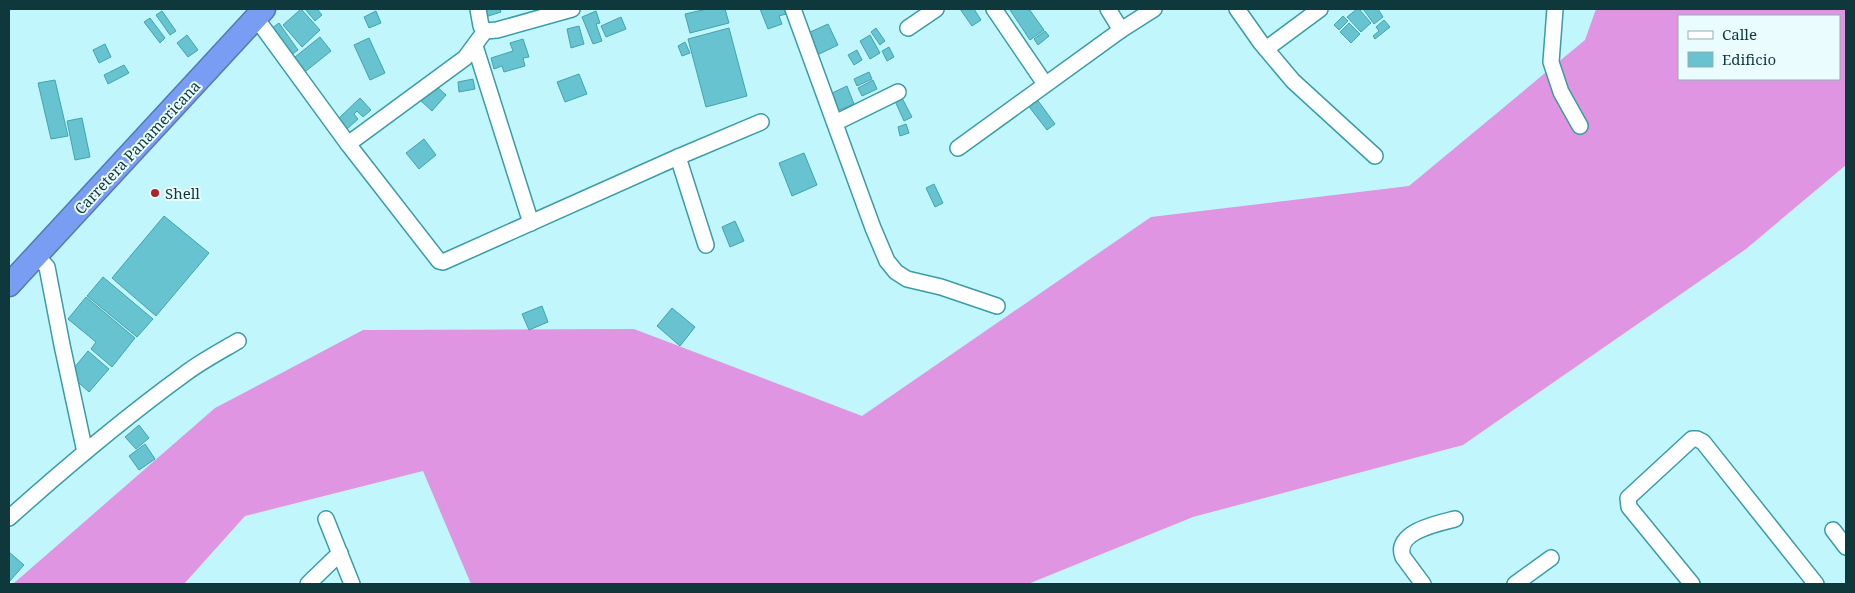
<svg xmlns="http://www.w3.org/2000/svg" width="1855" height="593" font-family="'Noto Serif',serif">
  <rect width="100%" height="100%" fill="#c1f6fc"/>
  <path fill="#df95e2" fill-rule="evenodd" d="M1596,9H1846V165L1746,249L1463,445L1193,517L1028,584H471L423,471L245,516L184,584H13L215,408L363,330L634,329L862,416L1151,217L1409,186L1585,40ZM1679,16H1839V79H1679Z"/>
  <g fill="#66c3cf" stroke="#43a3ae">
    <polygon points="301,9 320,30 302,47 283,25"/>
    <polygon points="305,9 317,9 322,15 315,21"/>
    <polygon points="480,9 500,9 501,12 482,18"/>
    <polygon points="707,9 725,9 729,23 690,33 685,14"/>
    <polygon points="760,9 784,9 786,14 779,16 782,24 768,29"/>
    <polygon points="960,9 974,9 981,20 972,26"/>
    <polygon points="1012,9 1029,9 1044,30 1030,40 1010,10"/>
    <polygon points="1357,9 1359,9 1371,23 1361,32 1347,17"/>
    <polygon points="1363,9 1378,9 1383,17 1374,24"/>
    <polygon points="162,11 176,31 170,35 156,15"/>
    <polygon points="376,11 381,23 369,28 364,17"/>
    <polygon points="596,11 600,23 596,24 602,41 593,44 582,17"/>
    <polygon points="1343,16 1348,21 1339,30 1334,25"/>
    <polygon points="621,17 626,29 606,37 601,26"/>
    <polygon points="150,18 165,38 160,43 144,22"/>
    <polygon points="1384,20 1390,27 1375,39 1373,36 1379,31 1376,27"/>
    <polygon points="279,23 298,50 287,58 268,31"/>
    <polygon points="1349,23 1360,34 1351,43 1340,32"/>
    <polygon points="828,24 838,45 813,57 808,33"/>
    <polygon points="579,26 584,44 571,48 567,29"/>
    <polygon points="729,28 747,96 706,107 688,39"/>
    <polygon points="876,28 885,41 880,45 871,32"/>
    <polygon points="1045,31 1049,36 1038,45 1034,39"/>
    <polygon points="187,35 198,50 188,57 177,43"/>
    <polygon points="870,35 880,53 870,59 860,41"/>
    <polygon points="320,37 331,51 301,75 290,61"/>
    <polygon points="369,38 385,73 370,80 354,45"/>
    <polygon points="523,39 529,57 523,58 525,66 504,72 502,66 494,69 491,58 513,51 510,43"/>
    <polygon points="685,42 690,53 682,56 678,46"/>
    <polygon points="105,44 111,57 99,63 93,50"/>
    <polygon points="889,47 894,57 887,61 882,51"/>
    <polygon points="857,50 862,60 854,65 848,55"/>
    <polygon points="124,65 129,73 108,84 104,75"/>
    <polygon points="869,72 872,79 857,86 854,79"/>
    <polygon points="579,74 587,94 565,102 557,82"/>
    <polygon points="473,79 475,89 459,92 458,82"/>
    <polygon points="55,80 68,136 51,139 38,83"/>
    <polygon points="873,80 877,89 862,96 858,88"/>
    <polygon points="434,84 446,95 432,111 420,100"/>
    <polygon points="847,86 854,104 835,112 828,95"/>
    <polygon points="360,98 371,110 363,117 357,111 354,114 358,119 347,129 338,119"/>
    <polygon points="902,98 912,117 904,121 895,101"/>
    <polygon points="1036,98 1055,124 1047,130 1027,104"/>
    <polygon points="82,118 90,157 75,160 67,121"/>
    <polygon points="906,124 909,133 900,136 898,127"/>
    <polygon points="424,139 436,155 419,169 406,153"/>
    <polygon points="804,153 817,185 792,196 779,163"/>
    <polygon points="934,184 943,203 935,207 926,188"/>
    <polygon points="164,216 209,253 156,316 112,278"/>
    <polygon points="735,221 744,241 730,247 722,227"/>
    <polygon points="103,277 153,319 137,337 87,296"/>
    <polygon points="86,297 135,338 112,367 91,349 96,342 68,319"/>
    <polygon points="542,306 548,322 529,330 522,314"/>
    <polygon points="672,308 695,327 680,346 657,326"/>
    <polygon points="88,351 109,369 89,392 69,374"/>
    <polygon points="139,425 149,438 136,449 125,437"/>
    <polygon points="145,444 155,459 139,470 129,456"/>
    <polygon points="9,552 24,565 9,582"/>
  </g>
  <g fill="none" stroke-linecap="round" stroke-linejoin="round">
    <defs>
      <g id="minor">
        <polyline points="478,9 481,26 485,31"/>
        <polyline points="793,9 873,228 887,261 896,272 907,279 941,287 997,306"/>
        <polyline points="994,9 1045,84"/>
        <polyline points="1108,9 1121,30"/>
        <polyline points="1237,9 1261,43 1293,81 1375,156"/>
        <polyline points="1555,9 1551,62 1561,92 1580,126"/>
        <polyline points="256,18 348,144 439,261 443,262 678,157 761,122"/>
        <polyline points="908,28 936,9"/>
        <polyline points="485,31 497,30 572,9"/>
        <polyline points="475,46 531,223"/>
        <polyline points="1266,49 1320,9"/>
        <polyline points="835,123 898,92"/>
        <polyline points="348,144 465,58 485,31"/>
        <polyline points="958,148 1121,30 1154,9"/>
        <polyline points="678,157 706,245"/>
        <polyline points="36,255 47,267 62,345 85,452"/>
        <path d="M9,518C66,467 124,418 186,373C202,361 221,351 238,341"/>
        <polyline points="326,519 352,584"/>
        <polyline points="1833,530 1846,547"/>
        <polyline points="308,584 340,553"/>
        <path d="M1423,584L1403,557C1393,532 1439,523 1455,519"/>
        <polyline points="1515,584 1551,558"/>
        <polyline points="1692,584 1629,507 1628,498 1692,439 1697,439 1703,442 1816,584"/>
      </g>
      <polyline id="highway" points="9,285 264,9"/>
    </defs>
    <use href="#minor" stroke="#3a9ca7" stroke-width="18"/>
    <use href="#highway" stroke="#547ab3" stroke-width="25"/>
    <use href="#minor" stroke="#fff" stroke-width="15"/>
    <use href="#highway" stroke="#799df3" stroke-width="22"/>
  </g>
  <circle fill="#b32226" stroke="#ebfcfe" stroke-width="2" cx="155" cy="193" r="5"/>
  <g text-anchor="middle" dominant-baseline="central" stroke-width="4" stroke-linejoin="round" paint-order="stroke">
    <g font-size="15" fill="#0e383c" stroke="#ebfcfe">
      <text transform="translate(137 147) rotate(-47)">Carretera Panamericana</text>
    </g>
    <g font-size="15" fill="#0e383c" stroke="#ebfcfe" text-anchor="start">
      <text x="165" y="193">Shell</text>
    </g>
  </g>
  <rect width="1855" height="593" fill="none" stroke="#0e383c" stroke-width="20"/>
  <rect x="1678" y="15" width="162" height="65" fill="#ebfcfe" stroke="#93aeb0"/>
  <rect x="1688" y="31" width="25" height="8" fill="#ffffff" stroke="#93aeb0"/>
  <text x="1722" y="40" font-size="15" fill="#0e383c">Calle</text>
  <rect x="1688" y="52" width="25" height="15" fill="#66c3cf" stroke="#93aeb0"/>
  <text x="1722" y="65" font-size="15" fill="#0e383c">Edificio</text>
</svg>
